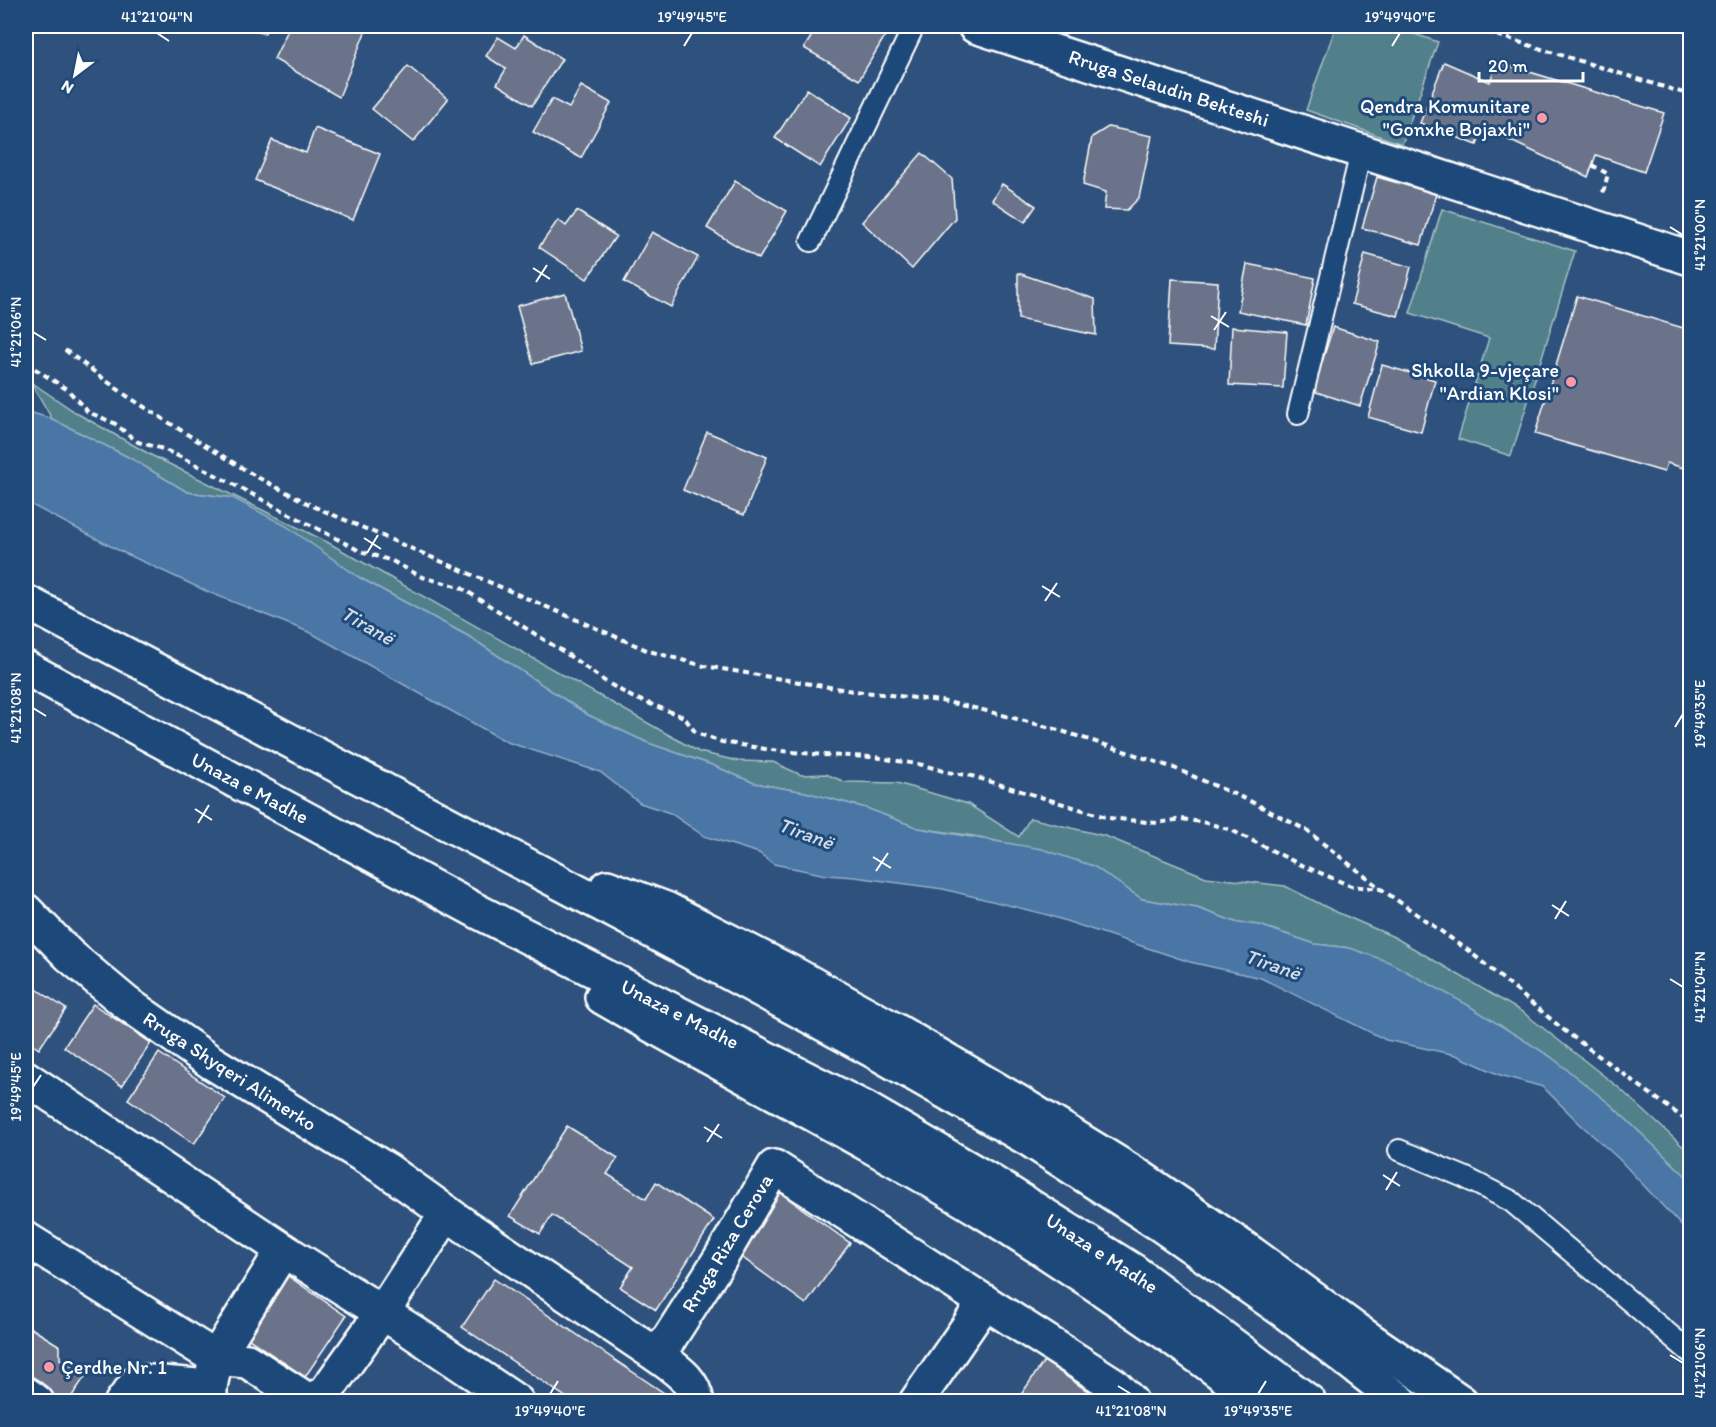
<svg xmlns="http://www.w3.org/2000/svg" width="1716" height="1427" font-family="Itim,sans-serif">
  <rect width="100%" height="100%" fill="#2e527d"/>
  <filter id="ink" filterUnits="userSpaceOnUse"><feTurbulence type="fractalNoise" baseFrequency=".0167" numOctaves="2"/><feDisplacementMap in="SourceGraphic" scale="12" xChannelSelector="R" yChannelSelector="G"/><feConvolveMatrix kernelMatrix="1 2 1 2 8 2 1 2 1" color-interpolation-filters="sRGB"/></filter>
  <g filter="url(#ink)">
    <g fill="#51808a" stroke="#a8c0c4" stroke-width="1.5">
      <polygon points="1336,26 1391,26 1438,42 1402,144 1306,110"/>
      <polygon points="1442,209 1575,251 1511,456 1458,439 1489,338 1410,313"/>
      <polygon points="31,382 78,414 151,455 327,542 699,752 738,761 773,762 801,775 826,774 845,782 897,783 968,804 1019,837 1030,818 1105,836 1206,877 1285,886 1334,911 1394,937 1524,1013 1618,1087 1690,1153 1690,1180 1611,1105 1551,1057 1472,1008 1350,948 1315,944 1259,925 1238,923 1197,908 1142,899 1093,866 980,837 918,828 866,808 805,792 754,783 712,765 648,743 588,715 468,636 360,578 233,498 187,492 132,459 52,419"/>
    </g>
    <polygon fill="#4a76a5" stroke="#92adc9" stroke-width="1.5" points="26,411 52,419 132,459 187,492 233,498 286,526 360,578 468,636 588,715 648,743 712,765 754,783 805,792 866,808 918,828 1042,849 1093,866 1142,899 1197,908 1238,923 1259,925 1315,944 1350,948 1389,962 1466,1004 1551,1057 1611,1105 1690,1180 1690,1235 1619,1159 1580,1124 1543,1087 1500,1075 1456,1055 1386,1040 1261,978 1190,962 1048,915 943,889 855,877 826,875 774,864 759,853 704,836 670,813 640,803 600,772 507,742 311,633 206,591 116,549 26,502"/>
    <g fill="#6a7389" stroke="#fff" stroke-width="1.5">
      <polygon points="245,26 269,26 264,34"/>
      <polygon points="290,26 357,26 366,30 339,97 274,59"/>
      <polygon points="818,26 867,26 885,36 859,80 804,48"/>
      <polygon points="1682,26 1690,26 1690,32 1681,29"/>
      <polygon points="524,35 562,59 532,106 497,84 506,69 486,56 498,37 516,48"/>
      <polygon points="1444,62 1490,82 1497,62 1664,113 1644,172 1596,155 1588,177 1483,128 1477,145 1420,123"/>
      <polygon points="408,66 448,99 413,142 372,109"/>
      <polygon points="581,86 611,103 581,158 533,132 552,99 569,108"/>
      <polygon points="807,89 851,118 820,167 775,138"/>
      <polygon points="1108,127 1152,136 1139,198 1127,210 1104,209 1106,192 1083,185 1092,137"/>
      <polygon points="315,128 380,154 353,220 255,180 272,140 306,153"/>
      <polygon points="922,153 952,179 955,218 912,269 862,222"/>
      <polygon points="1377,177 1436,194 1421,245 1362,228"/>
      <polygon points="735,181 787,211 759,259 707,228"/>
      <polygon points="1002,184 1036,206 1025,222 992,200"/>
      <polygon points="577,211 616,236 587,279 539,247 558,220 566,226"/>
      <polygon points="652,232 698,257 671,307 624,282"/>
      <polygon points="1365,254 1411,267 1398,316 1352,304"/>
      <polygon points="1247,264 1315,278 1306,325 1238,311"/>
      <polygon points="1018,273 1095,299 1096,335 1018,319"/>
      <polygon points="1172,279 1218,282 1214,349 1168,346"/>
      <polygon points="565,293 581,351 533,364 517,306"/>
      <polygon points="1577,296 1690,330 1690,470 1667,463 1664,472 1535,434"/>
      <polygon points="1232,327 1287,332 1283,388 1229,385"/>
      <polygon points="1333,327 1380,342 1360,406 1313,391"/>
      <polygon points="1382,365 1435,380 1421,432 1368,417"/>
      <polygon points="707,432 767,457 744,515 683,490"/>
      <polygon points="26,982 66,1009 39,1049 26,1040"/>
      <polygon points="93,1004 151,1043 122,1086 64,1047"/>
      <polygon points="159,1053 225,1098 194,1144 128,1099"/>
      <polygon points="567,1126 618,1158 607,1174 646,1199 656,1182 714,1220 656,1310 620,1287 633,1267 552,1215 540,1234 510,1216"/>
      <polygon points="779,1192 850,1243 806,1304 736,1253"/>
      <polygon points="26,1261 36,1267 26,1283"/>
      <polygon points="288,1276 346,1316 305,1377 246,1337"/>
      <polygon points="494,1279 676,1401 573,1402 462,1327"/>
      <polygon points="26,1325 60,1346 60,1359 86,1375 68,1402 60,1402 26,1378"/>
      <polygon points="1044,1361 1103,1402 1016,1402"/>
      <polygon points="163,1392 180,1402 131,1402"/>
    </g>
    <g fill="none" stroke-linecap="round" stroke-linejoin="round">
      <defs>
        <g id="lane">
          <polyline points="811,241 914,26"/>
          <polyline points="1298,414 1361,152"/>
          <polyline points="1399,1150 1464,1177 1511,1201 1690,1352"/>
        </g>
        <g id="street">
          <polyline points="975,26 1690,258"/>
          <path d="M26,911L69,955L125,1002L211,1062L387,1170L465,1226L658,1356C675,1369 693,1378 697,1402"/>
          <polyline points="26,1078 283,1250 413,1332 517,1402"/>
          <polyline points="26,1239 216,1358 247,1361 309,1401 325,1393 382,1313 447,1213"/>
          <polyline points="658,1356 720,1259 774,1167 1113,1384 1131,1402"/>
          <polyline points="26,1394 37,1402"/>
          <polyline points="122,1402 138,1381 210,1387"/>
          <polyline points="210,1402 210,1387 216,1358 283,1250"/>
          <polyline points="916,1402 985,1302"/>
        </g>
        <g id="highway">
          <polyline points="26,602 631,920 872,1050 1030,1140 1161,1225 1284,1311 1401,1402"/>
          <polyline points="26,668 477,911 866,1109 990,1181 1132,1270 1309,1402"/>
          <polyline points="607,887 666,909 796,975 895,1030 1018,1102 1140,1177 1251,1253 1353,1328 1461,1402"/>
          <path d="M602,997C728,1070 858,1135 982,1211C1077,1270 1169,1333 1259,1402"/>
        </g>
      </defs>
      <use href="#lane" stroke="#fff" stroke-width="24"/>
      <use href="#street" stroke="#fff" stroke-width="38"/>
      <use href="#highway" stroke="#fff" stroke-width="38"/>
      <g stroke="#fff" stroke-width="4" stroke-dasharray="6 4.5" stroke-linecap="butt">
        <polyline points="1467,26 1690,95"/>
        <polyline points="1592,165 1608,174 1603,193"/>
        <polyline points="65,350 127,396 190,436 257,477 315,507 649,651 704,666 847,690 941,701 979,709 1055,729 1121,750 1174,768 1250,801 1306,830 1381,889 1469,951 1565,1031 1690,1123"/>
        <polyline points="26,363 68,390 88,412 114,423 138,442 163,449 187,460 360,551 392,561 422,577 460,587 567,654 606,682 632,697 684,717 696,733 722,742 772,750 823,755 874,757 923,765 947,772 972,776 1109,818 1157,823 1182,819 1207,823 1231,830 1297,863 1351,886 1381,889"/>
      </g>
      <use href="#lane" stroke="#1f4a7a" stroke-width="20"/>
      <use href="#street" stroke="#1f4a7a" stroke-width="33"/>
      <use href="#highway" stroke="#1f4a7a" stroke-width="33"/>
    </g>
  </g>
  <path fill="none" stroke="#fff" stroke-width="2" d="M157,33L169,41M684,46L692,33M1392,46L1400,33M1670,227L1683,235M533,268L550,279M536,282L547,265M1211,316L1229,327M1214,330L1226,312M33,332L46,340M364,538L381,549M367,553L378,535M1042,586L1060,597M1045,601L1057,583M33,708L46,716M1675,727L1683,714M195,809L212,820M198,823L209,805M873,857L891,868M876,871L888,853M1552,905L1569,916M1555,919L1566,901M1670,979L1683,987M33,1087L41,1075M704,1127L722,1138M707,1142L719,1124M1383,1175L1400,1186M1386,1190L1397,1172M1670,1355L1683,1363M1118,1386L1131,1394M550,1394L558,1381M1258,1394L1266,1381"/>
  <g fill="#ff9aa2" stroke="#1f4a7a" stroke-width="2">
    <circle cx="1542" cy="118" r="6"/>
    <circle cx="1571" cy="382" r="6"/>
    <circle cx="49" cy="1367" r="6"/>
  </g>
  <g text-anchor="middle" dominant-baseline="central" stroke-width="6" stroke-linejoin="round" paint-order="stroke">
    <g font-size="20" fill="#fff" stroke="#1f4a7a">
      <text transform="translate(1169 88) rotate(18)">Rruga Selaudin Bekteshi</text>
      <text transform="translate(250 788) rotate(28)">Unaza e Madhe</text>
      <text transform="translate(680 1014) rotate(27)">Unaza e Madhe</text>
      <text transform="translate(230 1071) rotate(33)">Rruga Shyqeri Alimerko</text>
      <text transform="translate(727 1243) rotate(-59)">Rruga Riza Cerova</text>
      <text transform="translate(1102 1253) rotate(33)">Unaza e Madhe</text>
    </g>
    <g font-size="20" fill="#fff" stroke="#1f4a7a" text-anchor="end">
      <text x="1530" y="106">Qendra Komunitare<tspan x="1530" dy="23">"Gonxhe Bojaxhi"</tspan></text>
      <text x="1559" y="370">Shkolla 9-vjeçare<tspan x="1559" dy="23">"Ardian Klosi"</tspan></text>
      <text x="61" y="1367" text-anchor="start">Çerdhe Nr. 1</text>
    </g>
    <g font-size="21" font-style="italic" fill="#d2dde8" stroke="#1f4a7a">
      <text transform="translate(368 625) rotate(30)">Tiranë</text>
      <text transform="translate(806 833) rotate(20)">Tiranë</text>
      <text transform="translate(1273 964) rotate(19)">Tiranë</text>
    </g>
  </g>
  <rect width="1716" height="1427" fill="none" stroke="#1f4a7a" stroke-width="66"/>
  <g transform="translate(75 75) rotate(212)" stroke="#1f4a7a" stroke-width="4.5" paint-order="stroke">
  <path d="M0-4.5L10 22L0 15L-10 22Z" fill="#ffffff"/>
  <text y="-9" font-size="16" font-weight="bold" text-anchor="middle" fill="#ffffff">N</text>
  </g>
  <path d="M1479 72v9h104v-9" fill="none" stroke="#ffffff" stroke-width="3"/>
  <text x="1488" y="72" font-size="18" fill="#ffffff" stroke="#1f4a7a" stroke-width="4.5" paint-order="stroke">20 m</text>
  <rect x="33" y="33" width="1650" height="1361" fill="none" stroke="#fff" stroke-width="2"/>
  <g font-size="15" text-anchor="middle" fill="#fff">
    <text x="157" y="22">41°21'04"N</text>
    <text x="692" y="22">19°49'45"E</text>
    <text x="1400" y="22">19°49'40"E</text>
    <text transform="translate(1700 235) rotate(-90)" y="5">41°21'00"N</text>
    <text transform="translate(16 332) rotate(-90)" y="5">41°21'06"N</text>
    <text transform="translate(16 708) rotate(-90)" y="5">41°21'08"N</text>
    <text transform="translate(1700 714) rotate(-90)" y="5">19°49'35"E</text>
    <text transform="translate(1700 987) rotate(-90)" y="5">41°21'04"N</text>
    <text transform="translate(16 1087) rotate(-90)" y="5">19°49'45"E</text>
    <text transform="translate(1700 1363) rotate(-90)" y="5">41°21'06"N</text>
    <text x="550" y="1416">19°49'40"E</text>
    <text x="1131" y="1416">41°21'08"N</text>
    <text x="1258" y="1416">19°49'35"E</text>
  </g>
</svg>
